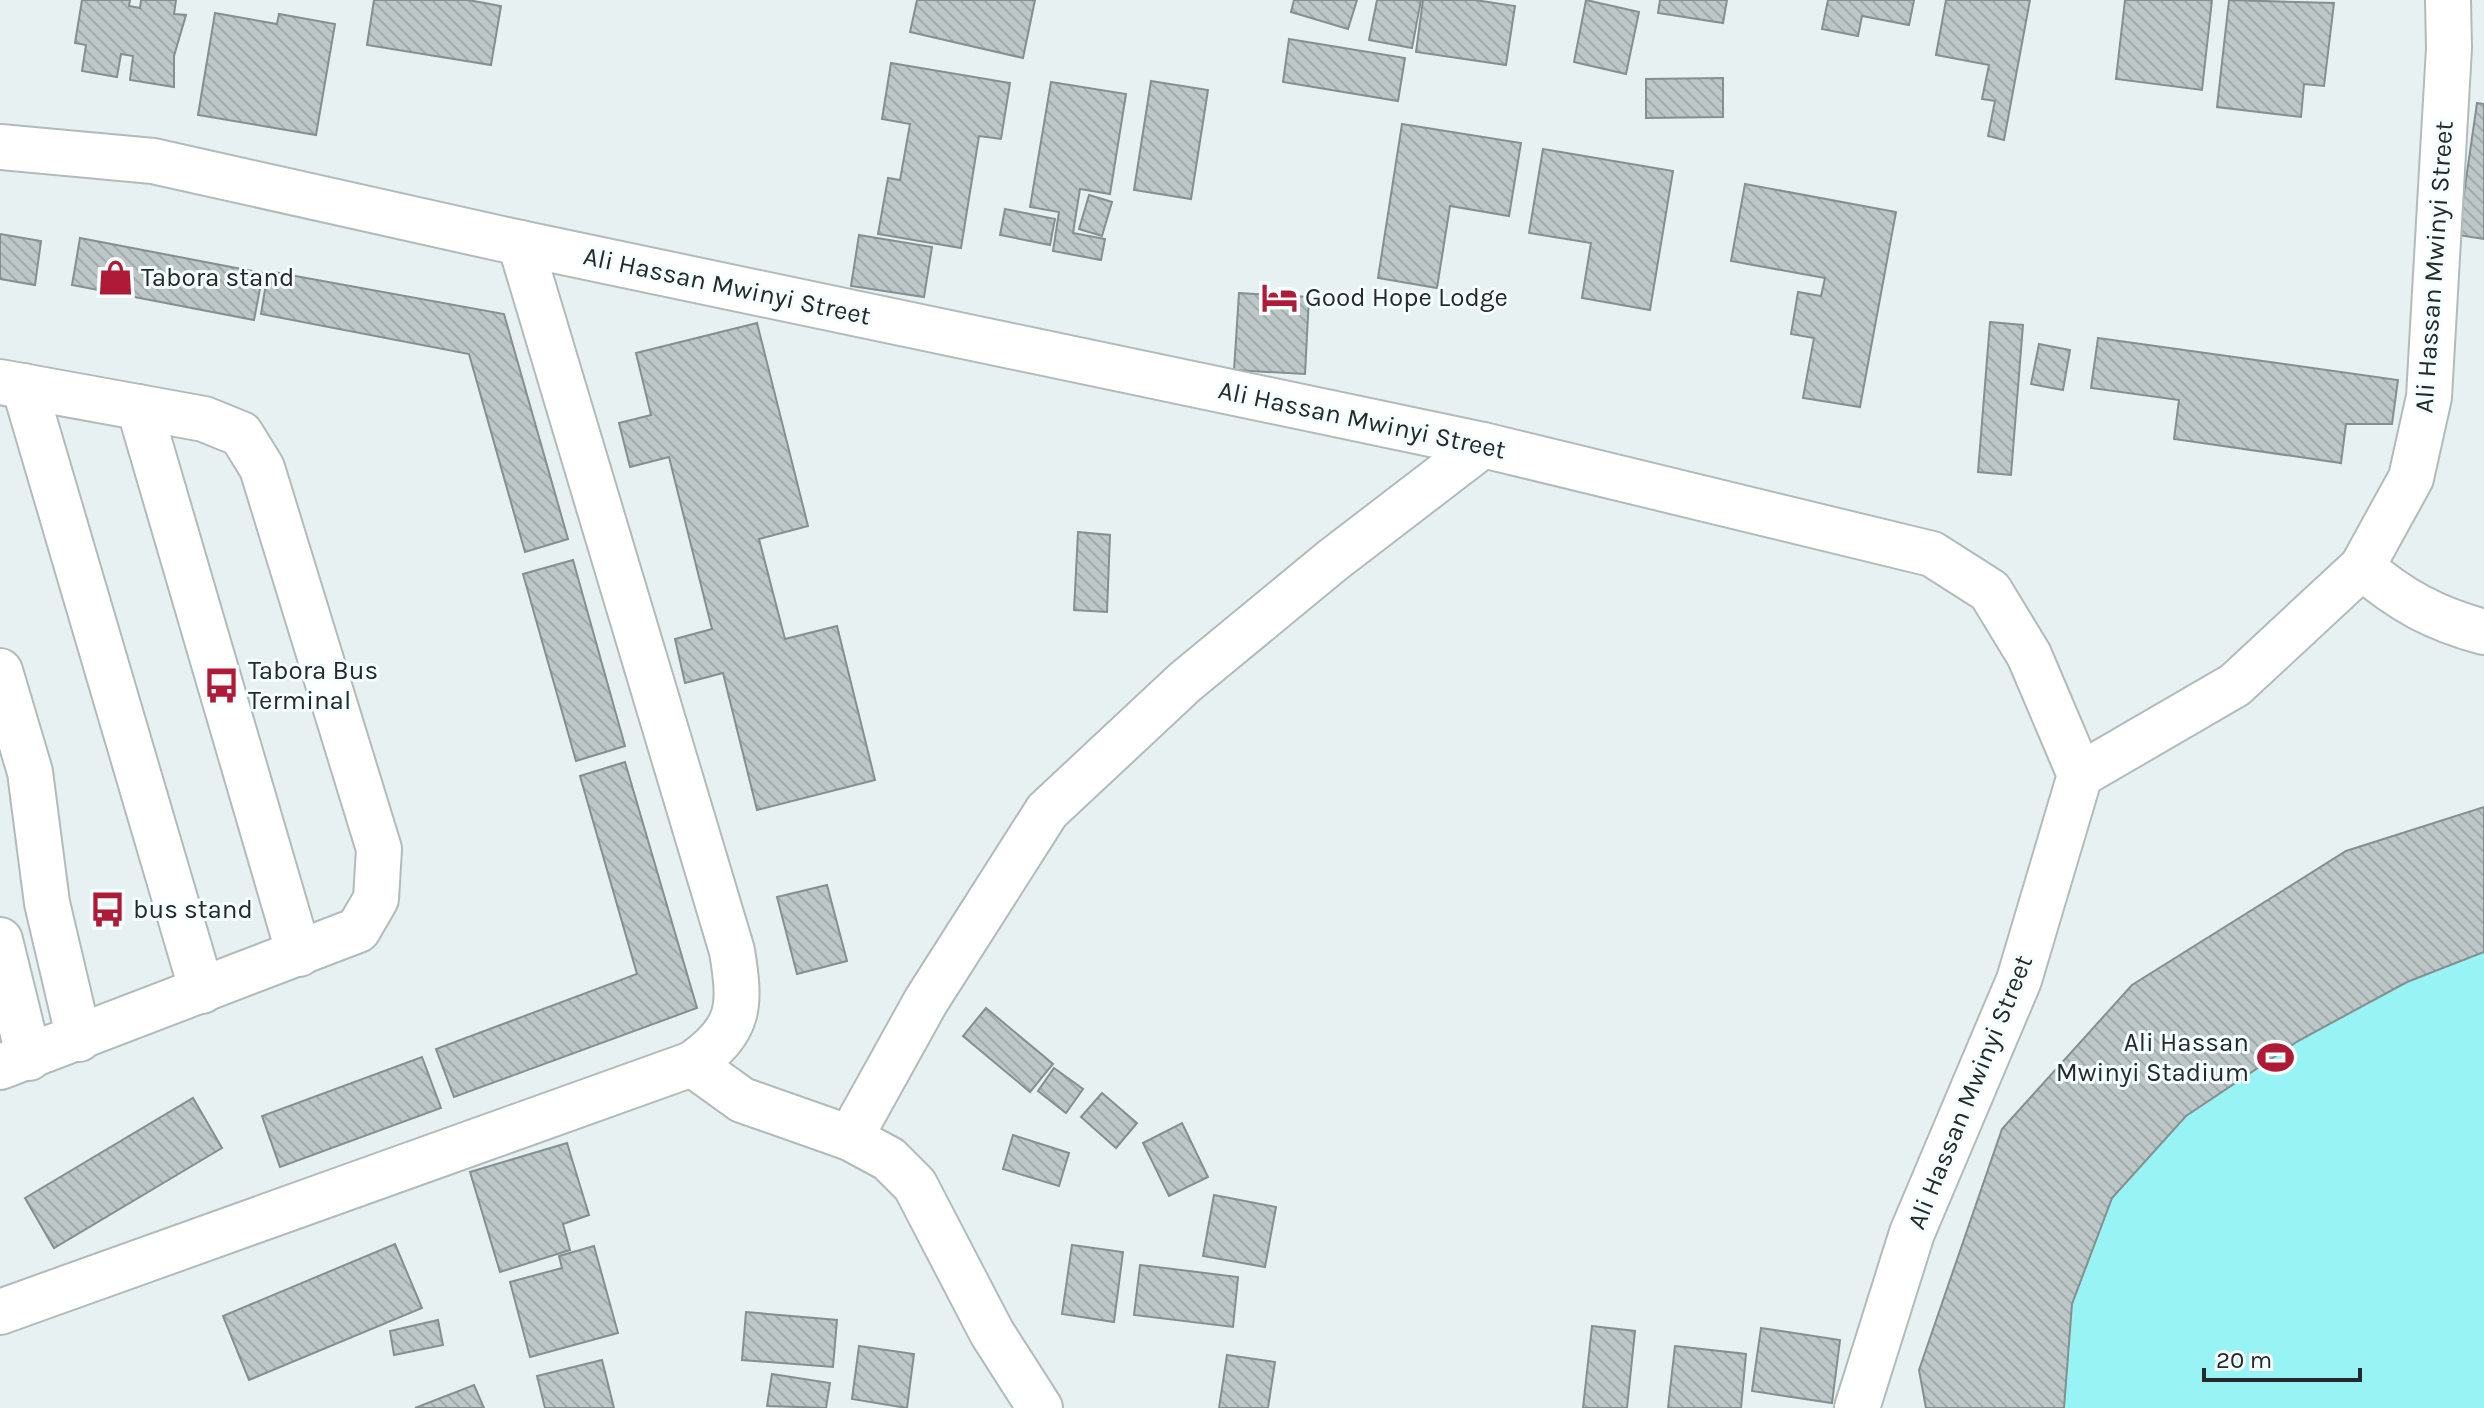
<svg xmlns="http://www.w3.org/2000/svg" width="2484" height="1408" font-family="Karla,sans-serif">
  <defs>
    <pattern id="building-back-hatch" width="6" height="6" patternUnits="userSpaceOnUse" patternTransform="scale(2)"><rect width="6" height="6" fill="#bdc7c7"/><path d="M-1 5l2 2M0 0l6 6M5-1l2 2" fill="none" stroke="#a2abab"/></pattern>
  </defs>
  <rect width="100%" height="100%" fill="#e7f1f1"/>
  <polygon fill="#98f3f5" points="2484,807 2484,1408 1926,1408 1919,1370 2002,1129 2132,985 2346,851"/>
  <g fill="url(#building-back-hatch)" stroke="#868f8f" stroke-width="2">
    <polygon points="82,0 130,0 129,6 140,8 141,0 176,0 174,14 186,15 174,56 174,87 130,80 133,56 121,54 117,77 82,71 86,45 75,43"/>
    <polygon points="374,0 468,0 501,6 491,65 367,45"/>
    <polygon points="917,0 1035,0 1023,58 910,32"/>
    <polygon points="1294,0 1357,0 1348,29 1291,12"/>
    <polygon points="1377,0 1421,0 1412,48 1369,40"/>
    <polygon points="1423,0 1475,0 1515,6 1506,65 1416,52"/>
    <polygon points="1586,0 1639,12 1626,74 1574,62"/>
    <polygon points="1660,0 1727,0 1723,23 1658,13"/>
    <polygon points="1828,0 1914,0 1909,25 1862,16 1858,36 1822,29"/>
    <polygon points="1946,0 2030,0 2004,140 1988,136 1995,101 1982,99 1989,65 1936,55"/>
    <polygon points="2125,0 2212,0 2202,90 2116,79"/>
    <polygon points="2229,0 2334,3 2324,86 2304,84 2301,117 2217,107"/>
    <polygon points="215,13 277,24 279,14 335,24 316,135 198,115"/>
    <polygon points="1289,39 1405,58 1398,101 1283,82"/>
    <polygon points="891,63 1010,83 1001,139 979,136 961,248 878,234 888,178 900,180 910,124 882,119"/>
    <polygon points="1723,78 1723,117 1646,118 1646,79"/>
    <polygon points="1151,81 1208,90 1191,199 1134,190"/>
    <polygon points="1051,82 1126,94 1110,194 1080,189 1073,233 1105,239 1101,260 1053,251 1059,212 1030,207"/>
    <polygon points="2477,103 2484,104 2484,239 2458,235"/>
    <polygon points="1402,124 1521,143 1509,216 1450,206 1437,288 1378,278"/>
    <polygon points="1543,149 1673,171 1650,310 1582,298 1591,243 1529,233"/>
    <polygon points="1745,184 1896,212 1860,407 1803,398 1814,338 1791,334 1798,292 1821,296 1825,278 1731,261"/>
    <polygon points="1089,195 1112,202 1102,236 1079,229"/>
    <polygon points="1005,209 1055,219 1050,245 1000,235"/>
    <polygon points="0,234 41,241 35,285 0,279"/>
    <polygon points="859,235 932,247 924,297 851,286"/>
    <polygon points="80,238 263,273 254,320 72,285"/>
    <polygon points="268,271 504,314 568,539 525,552 469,354 261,314"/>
    <polygon points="1239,293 1309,297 1305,374 1234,370"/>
    <polygon points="1990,322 2023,325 2011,475 1978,472"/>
    <polygon points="757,323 808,526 759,539 785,639 837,626 875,780 757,810 723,673 685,683 675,639 712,629 669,457 630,467 619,423 651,415 636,353"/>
    <polygon points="2098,338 2398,380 2392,424 2346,424 2341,463 2174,439 2179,400 2091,388"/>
    <polygon points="2039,344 2070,350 2063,390 2031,384"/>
    <polygon points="1078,532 1110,535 1107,612 1074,610"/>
    <polygon points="573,560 625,746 576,761 523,574"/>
    <polygon points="625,762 697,1008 454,1097 436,1049 637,974 580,776"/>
    <polygon points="2484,807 2484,952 2407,982 2298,1041 2186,1116 2112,1198 2072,1304 2064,1408 1926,1408 1919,1370 2002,1129 2132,985 2346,851"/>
    <polygon points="827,885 847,961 797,974 777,897"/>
    <polygon points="986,1008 1053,1064 1030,1092 963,1036"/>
    <polygon points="422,1057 441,1108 280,1167 262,1116"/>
    <polygon points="1054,1068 1083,1089 1066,1113 1038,1091"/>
    <polygon points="1102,1093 1137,1123 1116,1148 1081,1117"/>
    <polygon points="193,1098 222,1148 54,1248 25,1198"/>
    <polygon points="1182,1123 1208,1177 1169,1196 1143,1143"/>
    <polygon points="1013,1135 1069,1153 1059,1186 1003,1169"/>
    <polygon points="567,1143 589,1215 563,1224 570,1250 500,1272 470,1172"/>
    <polygon points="1214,1195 1276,1207 1265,1267 1203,1256"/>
    <polygon points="395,1244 422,1308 249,1380 223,1316"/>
    <polygon points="1072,1245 1123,1252 1114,1322 1062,1314"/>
    <polygon points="594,1246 618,1333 530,1357 510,1282 562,1268 559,1256"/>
    <polygon points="1140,1265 1238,1277 1233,1327 1134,1315"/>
    <polygon points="746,1312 837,1320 833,1367 742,1360"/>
    <polygon points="438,1320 443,1345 394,1355 390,1331"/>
    <polygon points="1592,1326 1635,1331 1627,1408 1583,1408"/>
    <polygon points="1761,1328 1840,1340 1832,1403 1752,1391"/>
    <polygon points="859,1346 914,1354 907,1408 852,1399"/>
    <polygon points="1675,1346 1746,1354 1741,1408 1668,1408"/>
    <polygon points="1227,1355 1275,1362 1268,1408 1219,1408"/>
    <polygon points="602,1360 614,1408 545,1408 537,1376"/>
    <polygon points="772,1374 830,1383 826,1408 767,1406"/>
    <polygon points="474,1385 484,1408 415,1408"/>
  </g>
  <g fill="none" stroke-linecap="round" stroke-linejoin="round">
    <defs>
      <g id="minor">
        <polyline points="0,147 153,161 520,243 1483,445 1932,554 1990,591 2029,655 2080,775 2019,980 1912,1233 1857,1408"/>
        <polyline points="0,382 204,419 241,434 262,468 379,849 376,899 358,930 0,1067"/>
        <polyline points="24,386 202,991"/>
        <polyline points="139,407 299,954"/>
        <path d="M2362,567C2400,600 2435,619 2484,632"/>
        <polyline points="0,671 30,772 47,903 79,1039"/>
        <polyline points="2080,775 2235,685 2362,567 2411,478 2429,397 2449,48 2448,0"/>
        <polyline points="0,940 29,1058"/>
        <polyline points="692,1064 742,1100 850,1138 889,1159 915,1185 992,1333 1040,1408"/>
        <polyline points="850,1138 926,1001 1047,811 1185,682 1333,560 1483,445"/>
        <path d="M0,1312L692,1064C741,1030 741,1006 732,951L520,243"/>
      </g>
    </defs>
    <use href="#minor" stroke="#b2bbbc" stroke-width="48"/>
    <use href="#minor" stroke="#fff" stroke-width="44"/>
  </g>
  <defs>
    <symbol id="shop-bare" viewBox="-9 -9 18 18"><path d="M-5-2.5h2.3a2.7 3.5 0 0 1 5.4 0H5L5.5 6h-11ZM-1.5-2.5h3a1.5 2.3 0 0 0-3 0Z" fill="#af1b37" stroke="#f4fefe" stroke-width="2.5" paint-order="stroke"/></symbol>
    <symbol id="hotel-bare" viewBox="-9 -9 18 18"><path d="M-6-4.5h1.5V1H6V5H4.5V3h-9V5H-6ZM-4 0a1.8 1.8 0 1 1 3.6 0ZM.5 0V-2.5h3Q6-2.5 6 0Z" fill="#af1b37" stroke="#f4fefe" stroke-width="2.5" paint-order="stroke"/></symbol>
    <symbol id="bus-bare" viewBox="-9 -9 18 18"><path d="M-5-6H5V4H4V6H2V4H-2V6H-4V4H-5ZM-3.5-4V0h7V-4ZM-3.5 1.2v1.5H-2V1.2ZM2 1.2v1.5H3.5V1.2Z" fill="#af1b37" stroke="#f4fefe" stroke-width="2.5" paint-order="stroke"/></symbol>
    <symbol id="stadium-bare" viewBox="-9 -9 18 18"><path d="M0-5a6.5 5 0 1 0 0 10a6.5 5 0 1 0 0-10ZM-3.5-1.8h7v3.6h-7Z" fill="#af1b37" stroke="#f4fefe" stroke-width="2.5" paint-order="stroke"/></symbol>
  </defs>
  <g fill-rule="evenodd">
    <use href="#shop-bare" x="90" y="252" width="51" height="51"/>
    <use href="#hotel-bare" x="1254" y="272" width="51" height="51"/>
    <use href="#bus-bare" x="196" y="660" width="51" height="51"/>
    <use href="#bus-bare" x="82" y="884" width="51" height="51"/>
    <use href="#stadium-bare" x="2250" y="1032" width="51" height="51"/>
  </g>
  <g text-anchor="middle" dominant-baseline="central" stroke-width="6" stroke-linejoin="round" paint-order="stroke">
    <g font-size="26" fill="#262929" stroke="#f4fefe">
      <text transform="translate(2434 267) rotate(-86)">Ali Hassan Mwinyi Street</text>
      <text transform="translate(727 286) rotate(12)">Ali Hassan Mwinyi Street</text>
      <text transform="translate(1362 420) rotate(12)">Ali Hassan Mwinyi Street</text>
      <text transform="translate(1970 1092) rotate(-68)">Ali Hassan Mwinyi Street</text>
    </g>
    <g font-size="26" fill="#262929" stroke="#f4fefe" text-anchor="start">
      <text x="141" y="277">Tabora stand</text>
      <text x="1305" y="297">Good Hope Lodge</text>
      <text x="248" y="670">Tabora Bus<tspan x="248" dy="30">Terminal</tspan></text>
      <text x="133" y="909">bus stand</text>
      <text x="2249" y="1042" text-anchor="end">Ali Hassan<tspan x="2249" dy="30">Mwinyi Stadium</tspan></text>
    </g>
  </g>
  <path d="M2204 1368v12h156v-12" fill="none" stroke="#262929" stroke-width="4"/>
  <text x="2216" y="1368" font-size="24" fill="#262929" stroke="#f4fefe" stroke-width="6" paint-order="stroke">20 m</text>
</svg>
